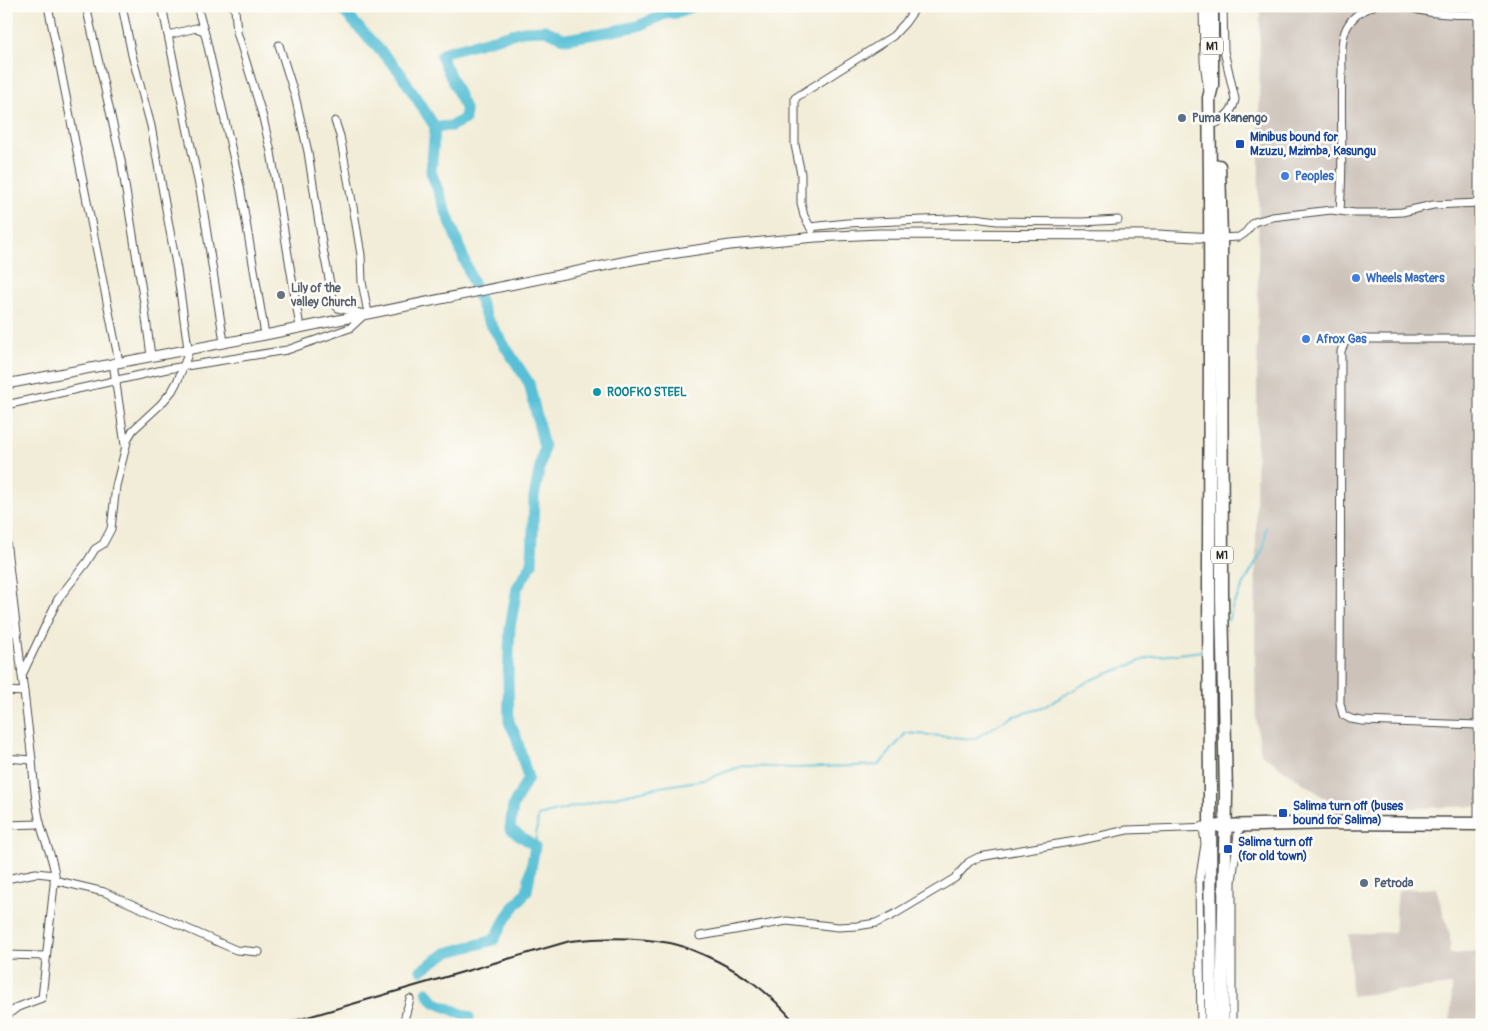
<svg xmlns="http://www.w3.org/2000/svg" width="1488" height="1031" font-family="Pangolin,sans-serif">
  <rect width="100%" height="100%" fill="#fdfcf7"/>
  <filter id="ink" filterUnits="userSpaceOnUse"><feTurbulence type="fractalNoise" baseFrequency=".02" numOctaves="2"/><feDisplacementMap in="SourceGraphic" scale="10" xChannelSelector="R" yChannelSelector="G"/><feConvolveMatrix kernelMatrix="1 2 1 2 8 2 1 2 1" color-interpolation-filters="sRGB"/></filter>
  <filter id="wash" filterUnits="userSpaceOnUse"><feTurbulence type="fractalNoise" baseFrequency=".0096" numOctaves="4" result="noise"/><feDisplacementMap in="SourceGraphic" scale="20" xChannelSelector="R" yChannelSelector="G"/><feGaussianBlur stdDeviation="1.12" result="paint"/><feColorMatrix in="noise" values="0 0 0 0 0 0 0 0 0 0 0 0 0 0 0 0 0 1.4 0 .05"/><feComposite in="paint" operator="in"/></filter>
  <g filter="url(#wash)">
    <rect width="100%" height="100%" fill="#f2edd8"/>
    <g fill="#ccc2b9">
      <polygon points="1260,6 1482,6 1482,806 1351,810 1329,801 1261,754 1256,718 1255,661"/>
      <polygon points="1436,888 1450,935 1450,954 1482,952 1482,1025 1450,1025 1452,985 1351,996 1349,934 1394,932 1398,890"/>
    </g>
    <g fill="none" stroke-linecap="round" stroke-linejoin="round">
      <g stroke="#59c0d6" stroke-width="2">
        <polyline points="1228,621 1233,605 1264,547 1266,527"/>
        <polyline points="535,846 538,816 588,803 660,787 704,780 742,766 796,768 879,765 906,733 974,739 1011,717 1042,708 1091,680 1151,657 1204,651"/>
      </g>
      <g stroke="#59c0d6" stroke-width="11">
        <polyline points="339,6 399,71 435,127 431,172 486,317 529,383 544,447 534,497 532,564 517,588 510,627 508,678 509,722 516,736 528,778 513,806 510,829 535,846 527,891 507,916 494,940 446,953 421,970"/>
        <polyline points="435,127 451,126 465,119 465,108 441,56 445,52 523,31 545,30 566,39 607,32 638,26 665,14 677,13 694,6"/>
        <polyline points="427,992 434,1002 469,1017 469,1025"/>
      </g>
    </g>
  </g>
  <g filter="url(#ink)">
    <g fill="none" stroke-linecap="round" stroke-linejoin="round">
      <defs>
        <g id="street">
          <polyline points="48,6 119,362"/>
          <polyline points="86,6 121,160 144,303 151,356"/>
          <polyline points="162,6 201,195 224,342"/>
          <polyline points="197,6 204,31"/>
          <polyline points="233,6 235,10 237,32 262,114 271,152 300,327"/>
          <polyline points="1203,6 1204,62 1208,91"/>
          <path d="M1406,6C1430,15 1453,14 1478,15"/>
          <polyline points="1478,6 1478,824"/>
          <polyline points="168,35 196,28 204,31 205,34 240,186 265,335"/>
          <polyline points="279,45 295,96 308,152 323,249 334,303 338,308 364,314"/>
          <polyline points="335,121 340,136 355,218 361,255 362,282 368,313"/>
          <path d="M1217,123C1226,116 1234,110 1235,99L1224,51L1223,6"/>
          <path d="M1340,210C1344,164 1340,118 1342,72C1342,59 1340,40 1347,27C1352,17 1362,10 1373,6"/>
          <polyline points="810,227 847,223 975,218 997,221 1082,222 1118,220"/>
          <polyline points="812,230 804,216 801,203 801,174 795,145 795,98 893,36 905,23 917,6"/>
          <polyline points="1221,238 1239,237 1245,233 1254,222 1272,217 1331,210 1355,213 1381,213 1402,212 1433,205 1479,203"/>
          <polyline points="1477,339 1352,339 1345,342 1341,351 1340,703 1343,715 1351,719 1362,721 1478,725"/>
          <polyline points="113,363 125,445"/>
          <polyline points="6,405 167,369 287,350 350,328 363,316"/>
          <path d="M6,540L32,760C34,782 35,805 41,826C45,843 53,857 55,875L42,998L18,1007L6,1016"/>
          <polyline points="6,630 17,633"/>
          <polyline points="22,675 58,599 87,562 95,549 103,544 111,529 116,486 128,438 133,430 161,404 172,391 178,380 188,354 188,348 177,270 151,126 132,55 122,6"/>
          <polyline points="6,691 24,692"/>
          <polyline points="6,758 32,760"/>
          <polyline points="6,825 40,824"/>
          <polyline points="6,879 36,873 55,875"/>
          <polyline points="54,880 104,892 236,950 259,952"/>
          <polyline points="700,936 787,921 838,927 857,926 876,923 893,915 955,878 969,862 979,857 1082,840 1127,830 1211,827"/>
          <polyline points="6,955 46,956"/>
          <polyline points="400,1025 404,1020 410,999"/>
          <polyline points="1201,1025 1199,883 1205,844 1203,826"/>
          <polyline points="1232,1025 1232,882 1239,826"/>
        </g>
        <polyline id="secondary" points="6,384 265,335 637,259 730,245 816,237 879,234 1157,235 1215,238"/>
        <g id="highway">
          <polyline points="1219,166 1221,238 1222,598 1226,794 1222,1025"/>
          <polyline points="1219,826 1335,823 1482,824"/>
          <path d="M1211,1025C1211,876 1210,727 1209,577C1209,417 1212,258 1209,98L1212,86V6"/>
        </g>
      </defs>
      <use href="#street" stroke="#494845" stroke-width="9"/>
      <use href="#secondary" stroke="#494845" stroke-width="11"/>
      <use href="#highway" stroke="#494845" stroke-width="15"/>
      <use href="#street" stroke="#fff" stroke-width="7"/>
      <use href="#secondary" stroke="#fff" stroke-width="9"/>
      <use href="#highway" stroke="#fff" stroke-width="12"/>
      <path stroke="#2b2b2b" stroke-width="2" d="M280,1025L570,941C602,937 637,937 670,943C681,945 692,950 702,954C741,971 770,992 797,1025"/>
    </g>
  </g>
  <g fill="#5c6f8a" stroke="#fdfcf7" stroke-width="2">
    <circle cx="1182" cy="118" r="5"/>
    <circle cx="1364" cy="883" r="5"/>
  </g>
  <g fill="#1a4fb4" stroke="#fdfcf7" stroke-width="2">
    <rect x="1235" y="139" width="10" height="10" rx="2.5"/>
    <rect x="1278" y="808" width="10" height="10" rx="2.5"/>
    <rect x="1223" y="844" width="10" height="10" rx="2.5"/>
  </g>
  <g fill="#3f7fe0" stroke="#fdfcf7" stroke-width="2">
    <circle cx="1285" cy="176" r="5"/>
    <circle cx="1356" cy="278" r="5"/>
    <circle cx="1306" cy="339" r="5"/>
  </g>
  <circle fill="#6b7280" stroke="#fdfcf7" stroke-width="2" cx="281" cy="295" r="5"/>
  <circle fill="#0f9aa8" stroke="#fdfcf7" stroke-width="2" cx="597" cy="392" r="5"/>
  <g text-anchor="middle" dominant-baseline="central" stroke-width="5" stroke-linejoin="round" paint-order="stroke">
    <g fill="#fdfcf7" stroke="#6a6a68" stroke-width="1">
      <rect x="1201" y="37.5" width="22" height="17" rx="4"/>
      <rect x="1211" y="546.5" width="22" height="17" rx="4"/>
    </g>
    <g font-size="11" font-weight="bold" fill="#2b2b2b">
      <text x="1212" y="46">M1</text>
      <text x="1222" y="555">M1</text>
    </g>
    <g font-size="12" font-weight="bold" fill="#4e5e75" stroke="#fdfcf7" text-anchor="start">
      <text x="1192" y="118">Puma Kanengo</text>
      <text x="1374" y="883">Petroda</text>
    </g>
    <g font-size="12" font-weight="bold" fill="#164399" stroke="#fdfcf7" text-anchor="start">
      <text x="1250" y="137">Minibus bound for<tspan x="1250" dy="14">Mzuzu, Mzimba, Kasungu</tspan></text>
      <text x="1293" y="806">Salima turn off (buses<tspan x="1293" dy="14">bound for Salima)</tspan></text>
      <text x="1238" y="842">Salima turn off<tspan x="1238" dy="14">(for old town)</tspan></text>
    </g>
    <g font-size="12" font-weight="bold" fill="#366cbe" stroke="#fdfcf7" text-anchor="start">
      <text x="1295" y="176">Peoples</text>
      <text x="1366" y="278">Wheels Masters</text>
      <text x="1316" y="339">Afrox Gas</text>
    </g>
    <g font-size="12" font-weight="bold" fill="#5b616d" stroke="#fdfcf7" text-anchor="start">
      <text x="291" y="288">Lily of the<tspan x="291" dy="14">valley Church</tspan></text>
    </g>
    <g font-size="12" font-weight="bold" fill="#0d838f" stroke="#fdfcf7" text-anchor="start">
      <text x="607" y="392">ROOFKO STEEL</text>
    </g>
  </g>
  <rect width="1488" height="1031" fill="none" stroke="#fdfcf7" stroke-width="25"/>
</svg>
